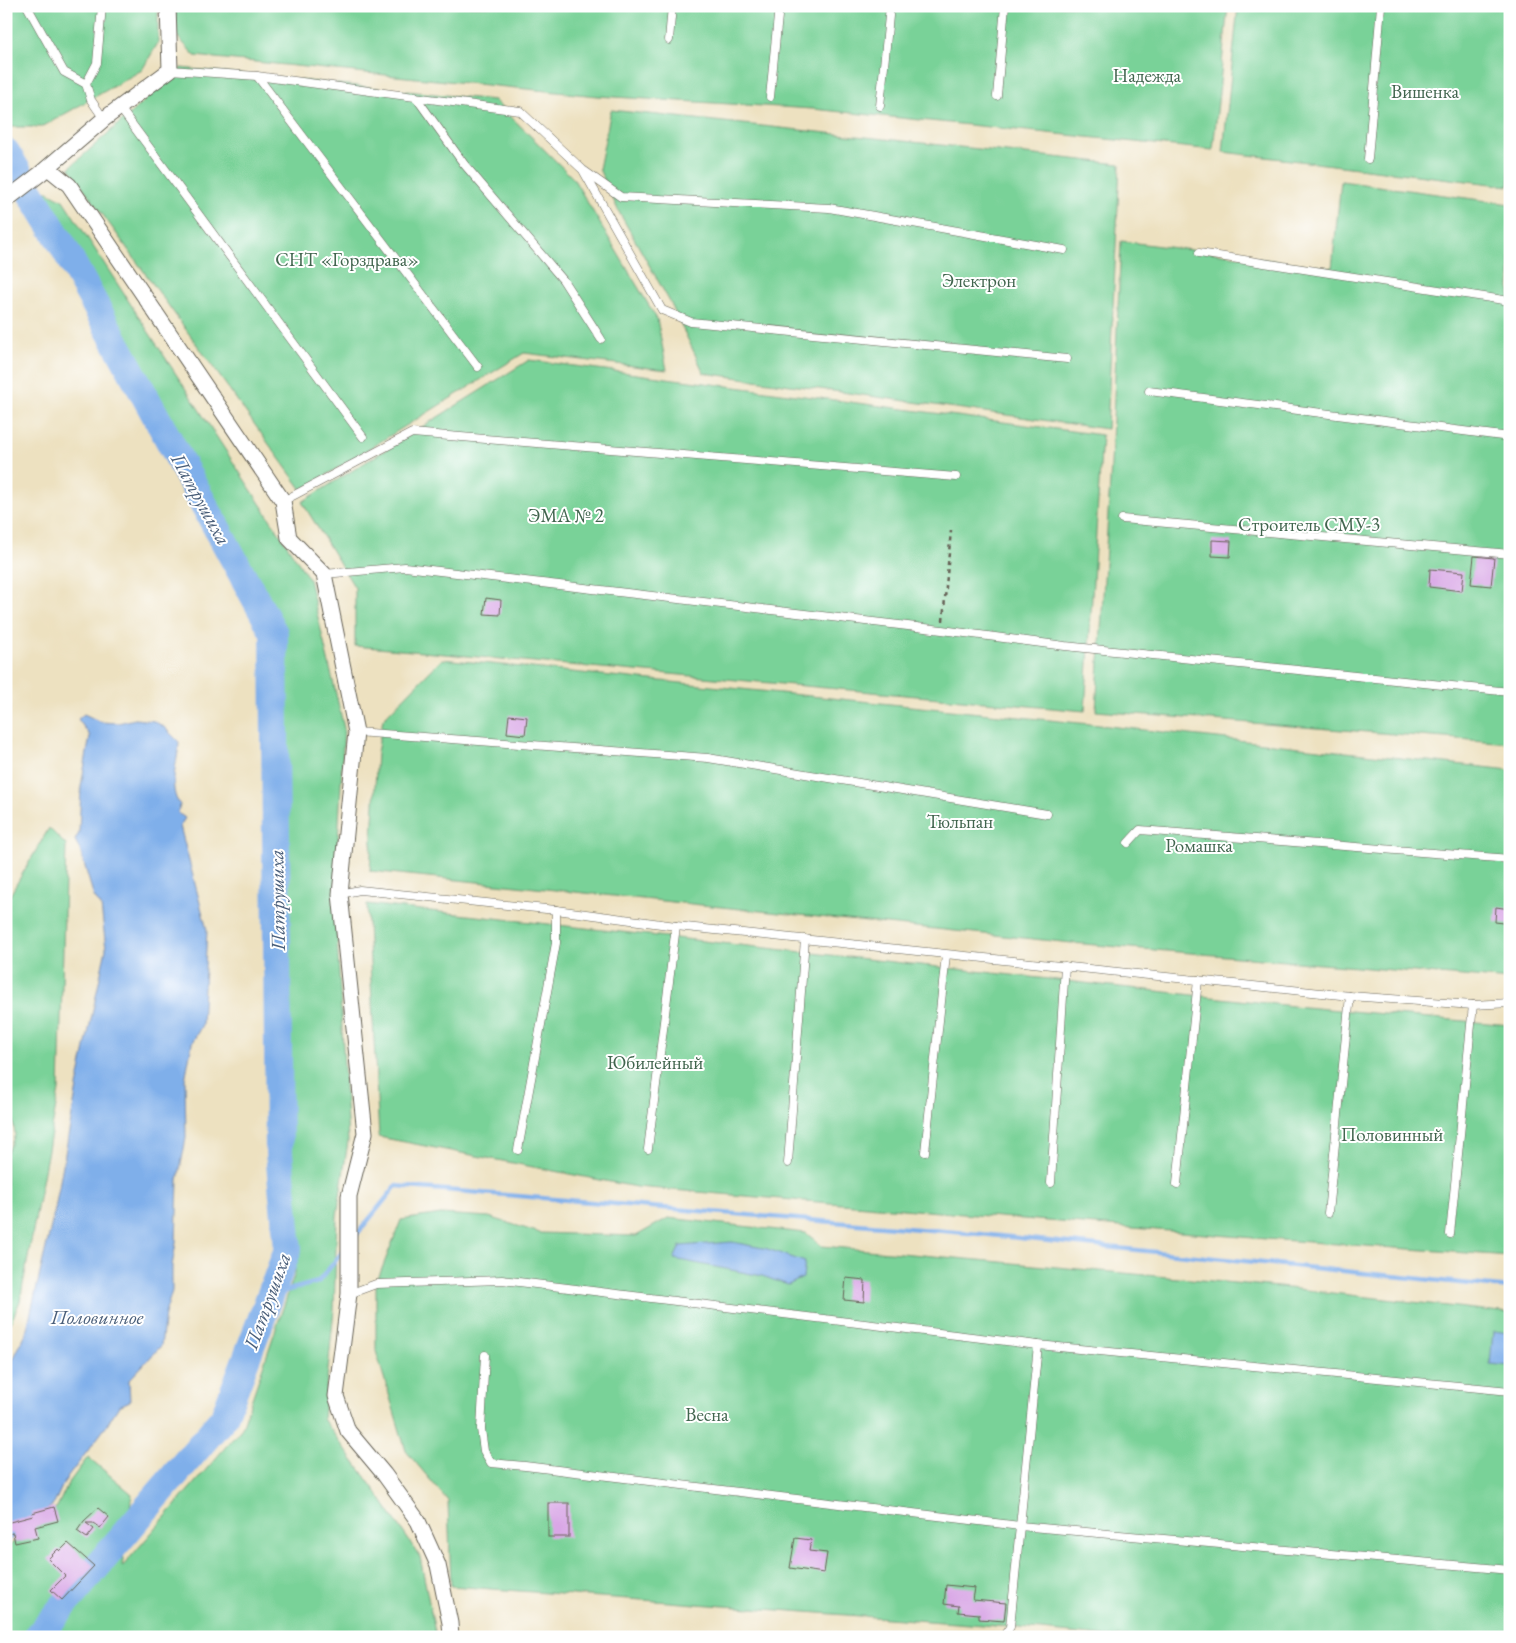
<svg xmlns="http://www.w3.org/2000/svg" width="1516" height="1643" font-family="'EB Garamond',serif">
  <rect width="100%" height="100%" fill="#fff"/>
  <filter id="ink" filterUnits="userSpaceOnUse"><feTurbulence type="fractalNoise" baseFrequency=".02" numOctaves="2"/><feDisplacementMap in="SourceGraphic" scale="10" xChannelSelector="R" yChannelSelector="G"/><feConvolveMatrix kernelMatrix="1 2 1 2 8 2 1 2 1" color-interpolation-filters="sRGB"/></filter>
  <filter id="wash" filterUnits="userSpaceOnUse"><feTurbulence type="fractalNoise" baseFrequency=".0096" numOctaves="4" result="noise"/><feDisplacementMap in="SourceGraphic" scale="20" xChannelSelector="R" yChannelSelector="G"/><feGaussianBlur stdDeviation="1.12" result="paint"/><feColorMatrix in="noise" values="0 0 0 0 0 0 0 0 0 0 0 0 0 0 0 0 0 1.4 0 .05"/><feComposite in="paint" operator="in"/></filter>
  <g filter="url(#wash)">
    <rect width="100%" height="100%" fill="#ede1c0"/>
    <g fill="#79d298" stroke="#4a775a">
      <polygon points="6,6 158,6 158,43 142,70 42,127 8,127 6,124"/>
      <polygon points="175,6 1228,6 1213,150 813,109 597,96 195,56 175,34"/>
      <polygon points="1238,6 1510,6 1509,186 1223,152"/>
      <polygon points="181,68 494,100 573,178 657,319 667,370 524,353 302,490 69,168"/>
      <polygon points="611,110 1120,164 1107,429 704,373 670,302 619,212 599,169"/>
      <polygon points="1341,181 1510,204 1510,743 1096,711 1111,465 1121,241 1332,268"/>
      <polygon points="35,185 63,200 309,579 344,728 335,898 348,1141 337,1216 334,1310 323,1419 379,1496 420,1557 436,1637 6,1637 6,1565 10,1545 57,1507 68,1484 88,1457 132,1494 122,1567 242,1428 295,1273 285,930 284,632"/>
      <polygon points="529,360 1102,435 1085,711 355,646 355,588 302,502"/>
      <polygon points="442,659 1099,725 1510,770 1510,980 1072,943 370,871 377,753 383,719"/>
      <polygon points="49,828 66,845 59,1090 20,1301 6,1334 6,1155 15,1135 6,1073 6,902"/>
      <polygon points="367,904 1293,1006 1510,1025 1510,1256 1266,1239 636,1187 379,1137"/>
      <polygon points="441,1214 489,1217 540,1233 636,1236 668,1218 806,1233 822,1246 1279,1287 1510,1313 1510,1637 1112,1637 1010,1627 451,1586 448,1501 406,1451 376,1351 376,1284 401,1220"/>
    </g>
    <g fill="#7fafea" stroke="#4e6683">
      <path d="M84,714L101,722L118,723L135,719L154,721L164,727L179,742C178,763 167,788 180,805L178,813L185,818L180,826L207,930L202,1025L192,1043L185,1080L186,1138L178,1180L176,1243L172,1266V1291L165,1314L161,1346L129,1380L130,1401L119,1406L102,1432L64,1482L54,1504L7,1543L6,1550V1374L26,1333L55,1209L79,1076L106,949L101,906L94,897L80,850L75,840L79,833L81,786L90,736L78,719Z"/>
      <polygon points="732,1242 768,1249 805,1262 803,1278 788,1285 762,1276 674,1259 680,1246"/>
      <polygon points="1493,1331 1510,1333 1510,1366 1490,1364"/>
    </g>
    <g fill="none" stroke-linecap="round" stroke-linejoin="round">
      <g stroke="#7fafea" stroke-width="4.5">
        <polyline points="353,1239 396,1186 980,1234 1510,1288"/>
        <polyline points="270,1295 318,1282 345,1249"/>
      </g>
      <polyline stroke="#7fafea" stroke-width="28" points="6,152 62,244 274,633 279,1153 288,1249 224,1417 37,1637"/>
    </g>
    <g id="blocks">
      <g fill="#d9a7e6">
        <polygon points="1212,540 1231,541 1230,557 1212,556"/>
        <polygon points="1474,556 1494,558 1491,586 1471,584"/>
        <polygon points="1430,569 1464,572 1462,591 1429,587"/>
        <polygon points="486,598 501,600 500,615 484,614"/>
        <polygon points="509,715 527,717 525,735 507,733"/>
        <polygon points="1496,907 1510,909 1510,924 1495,922"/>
        <polygon points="846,1278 865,1280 864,1302 844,1300"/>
        <rect x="548" y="1503" width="21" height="34"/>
        <polygon points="54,1507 58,1521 35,1527 38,1538 15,1543 13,1533 6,1534 6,1523 33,1516 32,1513"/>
        <polygon points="98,1508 109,1517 100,1528 93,1523 86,1523 94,1529 87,1538 77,1531 84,1521"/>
        <polygon points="795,1538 811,1540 809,1551 827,1553 824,1573 790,1568"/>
        <polygon points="68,1543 94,1566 62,1600 51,1590 65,1576 48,1559 58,1549 60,1551"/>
        <polygon points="946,1585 975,1588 973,1600 1006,1603 1004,1621 979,1619 979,1614 958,1612 959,1606 944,1604"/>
      </g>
    </g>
  </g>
  <g filter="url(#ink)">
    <use href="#blocks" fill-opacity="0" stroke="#656155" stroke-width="1"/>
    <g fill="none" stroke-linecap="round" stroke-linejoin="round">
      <defs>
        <g id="lane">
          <polyline points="27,6 64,72 86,84 91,100 104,119"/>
          <polyline points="669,40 672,6"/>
          <polyline points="170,70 257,76 520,111 583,170 621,197 829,208 1064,250"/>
          <polyline points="257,76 478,367"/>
          <polyline points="86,84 97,63 102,6"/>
          <polyline points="415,96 464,164 563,280 601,339"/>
          <polyline points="997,96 1005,6"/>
          <polyline points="770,97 779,6"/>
          <polyline points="880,106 890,6"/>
          <polyline points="120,108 363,437"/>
          <polyline points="1368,159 1381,6"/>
          <polyline points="584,172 662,310 691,322 1067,359"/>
          <polyline points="1199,253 1510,301"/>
          <polyline points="1149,391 1510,437"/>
          <polyline points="283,501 412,433 956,477"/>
          <polyline points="1122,519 1510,554"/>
          <polyline points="324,574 405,567 942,630 1065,646 1510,692"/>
          <polyline points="356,732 708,758 1047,814"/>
          <polyline points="1128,843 1140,830 1510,859"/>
          <polyline points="340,894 360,890 556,910 676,926 1350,996 1473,1005 1510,1003"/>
          <polyline points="648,1149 676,926"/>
          <polyline points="518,1150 556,943 556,910"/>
          <polyline points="925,1152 946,955"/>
          <polyline points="788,1163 805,939"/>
          <polyline points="1051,1183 1065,966"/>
          <polyline points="1177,1184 1198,980"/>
          <polyline points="1328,1213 1350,996"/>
          <polyline points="1450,1234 1473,1005"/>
          <polyline points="349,1294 376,1284 502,1280 1038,1345 1510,1391"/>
          <polyline points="485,1355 481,1429 484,1451 491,1463 525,1466 1020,1526 1510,1570"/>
          <polyline points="1003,1637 1010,1627 1038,1345"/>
        </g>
        <g id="street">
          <polyline points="48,168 69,185 283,501 289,538 324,574 356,732 340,894 365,1133 349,1196 349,1294 336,1396 348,1431 384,1474 418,1521 438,1565 450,1623 451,1637"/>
          <polyline points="6,200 40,174 104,119 170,70 168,6"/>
        </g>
      </defs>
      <use href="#lane" stroke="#656155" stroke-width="9"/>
      <use href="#street" stroke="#656155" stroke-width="17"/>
      <polyline stroke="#656155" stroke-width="2.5" stroke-dasharray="4 4" stroke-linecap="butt" points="943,621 951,530"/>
      <use href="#lane" stroke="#fff" stroke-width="8"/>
      <use href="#street" stroke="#fff" stroke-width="15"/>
    </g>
  </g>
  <g text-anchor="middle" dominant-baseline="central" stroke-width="4" stroke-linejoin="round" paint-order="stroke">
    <g font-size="19" fill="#41654e" stroke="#fff">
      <text x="1147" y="75">Надежда</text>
      <text x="1425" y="91">Вишенка</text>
      <text x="347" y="259">СНТ «Горздрава»</text>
      <text x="979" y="280">Электрон</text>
      <text x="566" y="515">ЭМА № 2</text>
      <text x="1309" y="524">Строитель СМУ-3</text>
      <text x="960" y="821">Тюльпан</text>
      <text x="1199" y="845">Ромашка</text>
      <text x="655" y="1062">Юбилейный</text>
      <text x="1392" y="1134">Половинный</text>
      <text x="707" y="1414">Весна</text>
    </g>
    <g font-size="20" font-style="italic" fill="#495e79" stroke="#fff">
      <text transform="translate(201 499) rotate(61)">Патрушиха</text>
      <text transform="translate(277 900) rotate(-91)">Патрушиха</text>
      <text transform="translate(267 1301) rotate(-70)">Патрушиха</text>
      <text x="97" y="1317">Половинное</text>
    </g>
  </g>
  <rect width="1516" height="1643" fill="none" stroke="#fff" stroke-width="25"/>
</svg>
